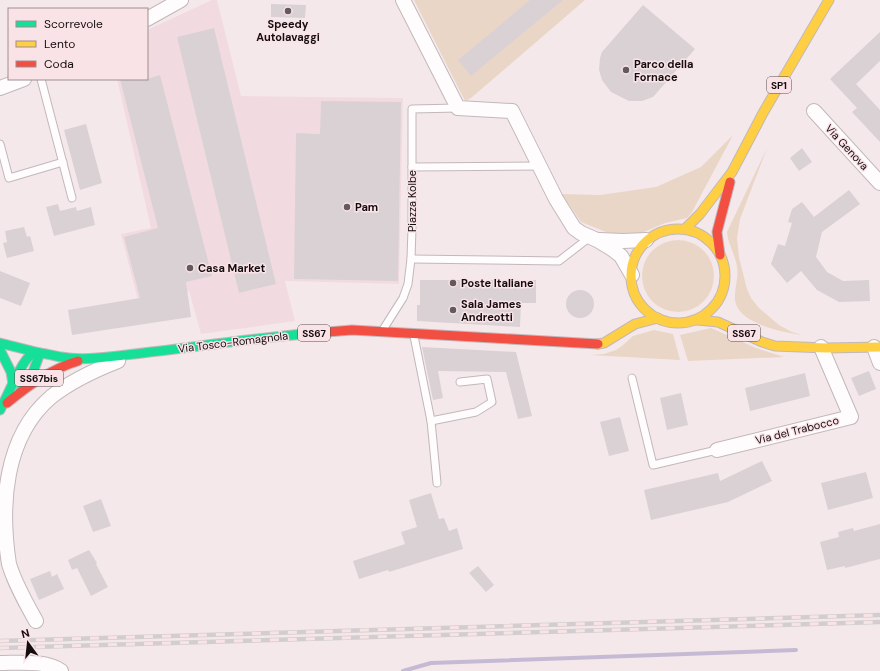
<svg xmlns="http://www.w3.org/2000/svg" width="880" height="671" font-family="'DM Sans',sans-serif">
  <rect width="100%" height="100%" fill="#f5e8ea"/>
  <polygon fill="#f2dbe0" points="212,0 217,0 241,96 403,98 399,284 285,281 295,321 201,334 189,291 138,300 121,234 151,228 117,79 147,79 147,30"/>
  <g fill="#ead6c7">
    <polygon points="414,0 585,0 471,98 465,101"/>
    <polygon points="733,135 692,212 687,218 665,223 632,237 606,232 581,222 562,194 600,195 656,187 701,167"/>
    <path d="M767,148L740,219L737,238L739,257L747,289L751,298L759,308L779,325L792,332L802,335C783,332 738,324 735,300C734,289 739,278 737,267C735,254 728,244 727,232Z"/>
    <circle cx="678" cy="276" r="36"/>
    <polygon points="711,328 756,348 784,357 688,361 680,335"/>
    <polygon points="654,330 673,334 680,360 590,355 604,354 616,350 622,346 633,336"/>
  </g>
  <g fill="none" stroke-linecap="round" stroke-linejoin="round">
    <polyline stroke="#c5bad3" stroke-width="4" points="403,671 431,663 796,650"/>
  </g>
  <g fill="#dad1d5">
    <polygon points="530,0 563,0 471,76 458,60"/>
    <polygon points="271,4 306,5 305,18 271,17"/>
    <polygon points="643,5 695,49 653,97 642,101 629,101 611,92 602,80 599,70 600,58 602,52"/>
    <polygon points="214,28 276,284 239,293 177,37"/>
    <polygon points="880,32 880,61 856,84 880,110 880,142 852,112 857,108 830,79"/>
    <polygon points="160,75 212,276 186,282 191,317 72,335 68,310 140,298 124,237 158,228 120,79 147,79"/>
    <polygon points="321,101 401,102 398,281 294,279 296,133 320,134"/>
    <polygon points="86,124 102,183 80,190 64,130"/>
    <polygon points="802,148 812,162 799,171 790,158"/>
    <polygon points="849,190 860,204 822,232 816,257 827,272 843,281 869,280 870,301 839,302 817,290 801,271 787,283 771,264 778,244 785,246 792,223 788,222 792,209 802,202 814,217"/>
    <polygon points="58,204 60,211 76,207 77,211 91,207 95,225 54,236 46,207"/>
    <polygon points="24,227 27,237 30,236 34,251 7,258 3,243 7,242 5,231"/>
    <polygon points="0,271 30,283 21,306 0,298"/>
    <polygon points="420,280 536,280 536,303 521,303 520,327 417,321 417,305 420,305"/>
    <circle cx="580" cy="304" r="14"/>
    <polygon points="422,347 516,352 532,416 518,419 506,372 438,371 443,398 433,400"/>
    <polygon points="869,371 876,389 859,396 851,378"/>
    <polygon points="805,373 810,396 750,411 745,388"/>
    <polygon points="681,393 688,425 667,430 660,398"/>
    <polygon points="620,417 629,451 609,456 600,422"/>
    <polygon points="762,461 772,481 728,502 651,520 644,490 718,473 720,481"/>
    <polygon points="866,472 873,498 828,510 821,483"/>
    <polygon points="431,493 439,519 444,518 449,531 457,528 463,549 389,572 388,570 359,579 353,561 405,544 401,532 417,527 409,500"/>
    <polygon points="101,499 111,526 93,532 83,506"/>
    <polygon points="880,524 880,559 845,568 845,566 827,570 820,542 839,537 838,532 853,528 854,531"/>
    <polygon points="89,550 97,563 96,564 108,587 91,596 77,568 72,570 68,560"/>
    <polygon points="478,566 494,585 486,592 469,573"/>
    <polygon points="50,571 52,577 57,574 64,589 39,600 30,579"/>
  </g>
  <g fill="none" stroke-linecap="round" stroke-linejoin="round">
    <defs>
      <g id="lane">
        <polyline points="41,79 72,198"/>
        <polyline points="0,144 9,178 63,162"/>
        <polyline points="412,167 540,166"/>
        <polyline points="411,259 559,261 590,237"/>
        <polyline points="384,328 403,298 408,284 411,259 412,228 412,109 458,108"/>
        <polyline points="414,336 431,421 476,412 492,402 487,379 460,382"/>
        <polyline points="632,378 653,465 717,450"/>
        <polyline points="431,421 437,483"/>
      </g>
      <g id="street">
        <polyline points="403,0 458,108 512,111 556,199 574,228 581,233 597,240 612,249 621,256 632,275"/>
        <polyline points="147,19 181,0"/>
        <polyline points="0,88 24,79"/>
        <polyline points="814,111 880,183"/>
        <polyline points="600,240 623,241 646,240"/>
        <polyline points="874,347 880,363"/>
        <polyline points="717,450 851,417 821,347"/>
        <path d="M36,621C26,603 15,584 9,564C0,506 4,437 51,397C71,381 95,370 118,361"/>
        <path d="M0,663C18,663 46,660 61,671"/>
      </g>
      <g id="fast">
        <polyline points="0,343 40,353 33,372 20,392"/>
        <polyline points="0,350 11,372 13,384"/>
        <path d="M0,410C6,399 22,360 31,355C40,350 52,356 61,357C73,359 85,359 97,358C170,351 242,339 315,333"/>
      </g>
      <g id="slow">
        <polyline points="685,229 700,214 732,172 763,113 829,0"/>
        <circle cx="678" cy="276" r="47"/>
        <polyline points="697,320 718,322 762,342 775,346 826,348 880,347"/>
        <polyline points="598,344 604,343 635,324 658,318"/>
      </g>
      <g id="jam">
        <polyline points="720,255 717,232 730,182"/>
        <polyline points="315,333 352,330 598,344"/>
        <path d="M7,403C29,385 51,369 78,361"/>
      </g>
    </defs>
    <use href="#lane" stroke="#c2b8ba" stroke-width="9"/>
    <use href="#street" stroke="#c2b8ba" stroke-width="16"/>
    <use href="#fast" stroke="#c2b8ba" stroke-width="11"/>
    <use href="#slow" stroke="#c2b8ba" stroke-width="11"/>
    <use href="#jam" stroke="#c2b8ba" stroke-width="11"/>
    <use href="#lane" stroke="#fefcfc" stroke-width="7"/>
    <use href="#street" stroke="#fefcfc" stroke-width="14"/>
    <use href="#fast" stroke="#16e098" stroke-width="9"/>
    <use href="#slow" stroke="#ffcf43" stroke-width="9"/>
    <use href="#jam" stroke="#f24e42" stroke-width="9"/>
    <defs>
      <g id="rail">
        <polyline points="0,641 880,615"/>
        <polyline points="0,648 880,622"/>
      </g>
    </defs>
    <use href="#rail" stroke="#d2cecf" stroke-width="4.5"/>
    <use href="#rail" stroke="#fae3e7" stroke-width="3" stroke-dasharray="9" stroke-linecap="butt"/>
  </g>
  <g fill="#635a5c" stroke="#fae3e7" stroke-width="1.5">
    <circle cx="288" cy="11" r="4"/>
    <circle cx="626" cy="70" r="4"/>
    <circle cx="347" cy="207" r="4"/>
    <circle cx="190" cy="268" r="4"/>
    <circle cx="453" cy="283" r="4"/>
    <circle cx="453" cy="310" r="4"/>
  </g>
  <g text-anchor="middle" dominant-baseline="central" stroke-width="3" stroke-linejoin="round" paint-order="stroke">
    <g fill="#fae3e7" stroke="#594d50" stroke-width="1">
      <rect x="767" y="77" width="24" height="16" rx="3"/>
      <rect x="298" y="325" width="32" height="16" rx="3"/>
      <rect x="728" y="325" width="32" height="16" rx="3"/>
      <rect x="15" y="370" width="48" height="16" rx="3"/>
    </g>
    <g font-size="10" font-weight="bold" fill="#140d0f">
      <text x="779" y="85">SP1</text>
      <text x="314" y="333">SS67</text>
      <text x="744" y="333">SS67</text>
      <text x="39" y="378">SS67bis</text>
    </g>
    <g font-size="11" font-weight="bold" fill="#140d0f" stroke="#fae3e7" text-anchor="start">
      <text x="288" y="24" text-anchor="middle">Speedy<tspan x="288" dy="13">Autolavaggi</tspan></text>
      <text x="634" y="64">Parco della<tspan x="634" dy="13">Fornace</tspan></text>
      <text x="355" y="207">Pam</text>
      <text x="198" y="268">Casa Market</text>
      <text x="461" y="283">Poste Italiane</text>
      <text x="461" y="304">Sala James<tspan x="461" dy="13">Andreotti</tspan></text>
    </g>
    <g font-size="11" fill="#140d0f" stroke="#fae3e7">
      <text transform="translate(847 147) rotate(47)">Via Genova</text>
      <text transform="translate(412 201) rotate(-90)">Piazza Kolbe</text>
      <text transform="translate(233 342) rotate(-7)">Via Tosco-Romagnola</text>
      <text transform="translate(797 430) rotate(-14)">Via del Trabocco</text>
    </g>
  </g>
  <rect x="8" y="8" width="140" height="72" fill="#fae3e7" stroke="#9e8d91"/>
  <rect x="16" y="21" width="20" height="6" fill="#16e098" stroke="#9e8d91"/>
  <text x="44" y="28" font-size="12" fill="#140d0f">Scorrevole</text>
  <rect x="16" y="41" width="20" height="6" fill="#ffcf43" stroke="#9e8d91"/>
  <text x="44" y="48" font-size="12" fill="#140d0f">Lento</text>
  <rect x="16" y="61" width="20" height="6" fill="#f24e42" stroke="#9e8d91"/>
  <text x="44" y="68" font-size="12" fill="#140d0f">Coda</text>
  <g transform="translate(28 643) rotate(345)" stroke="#fae3e7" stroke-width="3" paint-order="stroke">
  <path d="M0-3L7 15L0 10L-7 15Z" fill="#140d0f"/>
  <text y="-6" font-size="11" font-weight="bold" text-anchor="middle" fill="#140d0f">N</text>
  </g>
</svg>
